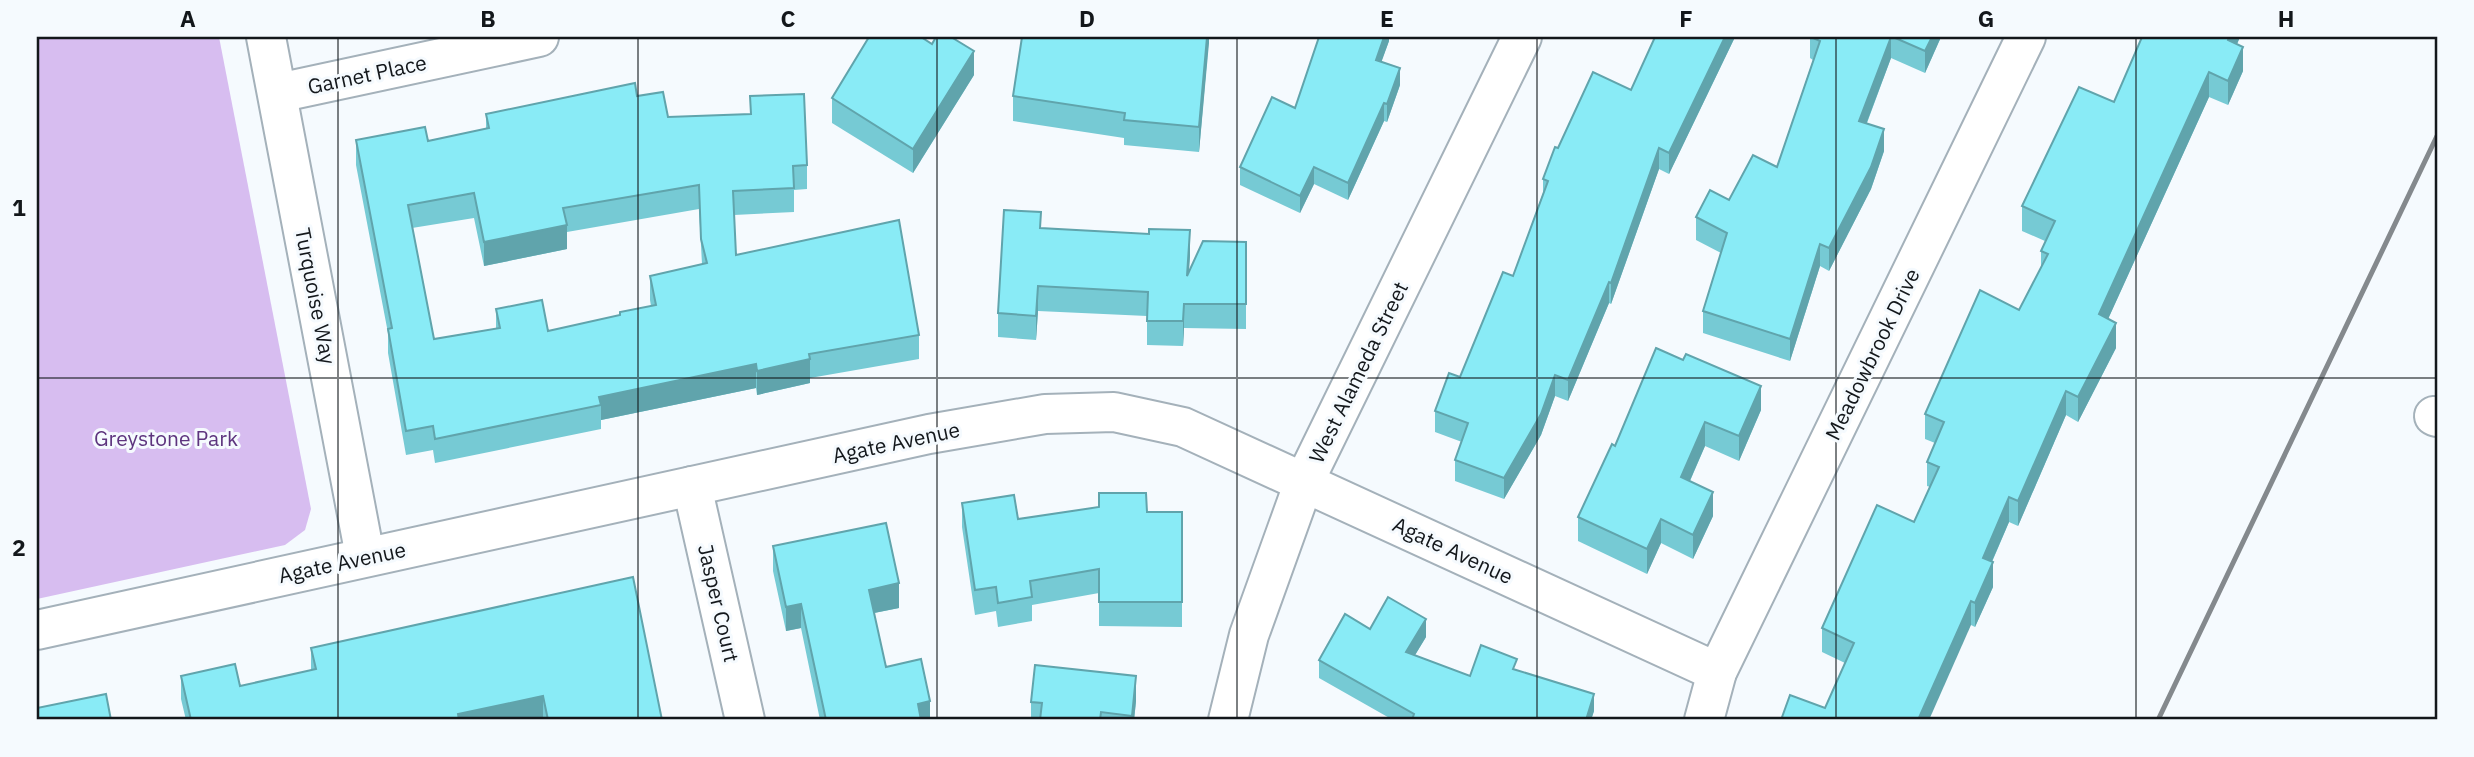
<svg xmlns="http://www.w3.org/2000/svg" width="2474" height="757" font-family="'IBM Plex Sans',sans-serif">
  <rect width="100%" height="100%" fill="#f5fafe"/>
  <polygon fill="#d7bdf0" points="37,37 219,37 311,509 305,530 285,545 37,599"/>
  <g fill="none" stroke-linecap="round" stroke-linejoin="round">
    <defs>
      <g id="minor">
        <polyline points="266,37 365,556"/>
        <polyline points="278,93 539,37"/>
        <polyline points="2434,416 2437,417"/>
        <polyline points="692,486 745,720"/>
        <polyline points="37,630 929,434 1045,414 1114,412 1183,427 1717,672"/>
        <polyline points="1228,720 1249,635 1304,482 1522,37"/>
        <polyline points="1704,720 1717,672 2026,37"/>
      </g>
    </defs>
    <use href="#minor" stroke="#a4b1ba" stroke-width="42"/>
    <use href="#minor" stroke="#fff" stroke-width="38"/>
    <polyline stroke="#84898d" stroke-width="5" points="2158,720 2437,136"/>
  </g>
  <g fill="#76cad4" fill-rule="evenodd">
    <polygon points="1209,37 1199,152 1124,145 1124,138 1013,121 1013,96"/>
    <polygon points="1389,37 1389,41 1381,62 1400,85 1387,122 1384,121 1348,200 1314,184 1300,213 1240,185 1240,167 1295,108"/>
    <polygon points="1655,37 1735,37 1669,174 1659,169 1611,304 1609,303 1568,401 1555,396 1541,435 1504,499 1455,481 1455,460 1462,442 1435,432 1435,411 1460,377 1513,276 1543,193 1543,179 1558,148 1631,90"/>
    <polygon points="1810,37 1941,37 1925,73 1891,58 1867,123 1884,151 1871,189 1829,271 1820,266 1790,361 1703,333 1703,311 1721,253 1696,240 1696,217 1729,200 1777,167 1813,60 1810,58"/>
    <polygon points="2240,37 2237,44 2243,71 2228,105 2209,97 2108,319 2116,348 2078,422 2066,415 2018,526 2009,522 1992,562 1993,587 1975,627 1971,625 1845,663 1822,652 1822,628 1914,522 1930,487 1927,486 1927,462 1935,443 1925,439 1925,414 2019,310 2041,268 2041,251 2045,241 2022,231 2022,206 2114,102"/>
    <polygon points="974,75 913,173 832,123 832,98"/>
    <path d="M637,96L668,117L750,114V96L807,165V189L794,190V212L734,215L736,255L919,335V359L810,378V383L757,395L756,388L601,420V429L435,463L433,450L406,455L388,353V333L356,165V140L428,141L486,129V114ZM699,209L702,264L650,276V300L651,306L620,316L548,331L496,309V329L434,339L412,228L474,218L484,266L567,249V232Z"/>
    <polygon points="1041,228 1190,255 1189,270 1246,242 1246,329 1184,328 1183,346 1147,345 1147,316 1038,311 1036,340 998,337 998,313"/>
    <polygon points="1656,348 1761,410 1739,461 1705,446 1690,481 1713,516 1693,559 1661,543 1647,574 1578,541 1578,517 1615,446"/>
    <polygon points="962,503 1018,519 1147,512 1182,512 1182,627 1099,626 1099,593 1032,605 1032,621 998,627 996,611 975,615 962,527"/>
    <polygon points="773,546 899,608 874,613 886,667 930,720 820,720 801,628 786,631 773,571"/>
    <polygon points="1370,629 1426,637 1415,655 1470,676 1517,670 1594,711 1591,720 1393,720 1319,678 1319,660"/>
    <polygon points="311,648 662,720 186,720 181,699 181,676 240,686 311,670"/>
    <polygon points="1136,701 1134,720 1031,720 1031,702"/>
  </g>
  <g fill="#60a4ac">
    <polygon points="1207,37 1209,37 1209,43 1199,152 1199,127"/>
    <polygon points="1384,37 1389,37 1389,41 1376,77 1376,60"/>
    <polygon points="1725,37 1735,37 1669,174 1669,153"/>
    <polygon points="1891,37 1891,58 1859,143 1859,121"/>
    <polygon points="1932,37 1941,37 1925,73 1925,51"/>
    <polygon points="2229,37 2240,37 2228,65 2228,40"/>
    <polygon points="2243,47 2243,71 2228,105 2228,81"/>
    <polygon points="974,51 974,75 913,173 913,149"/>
    <polygon points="1400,68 1400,85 1387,122 1387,104"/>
    <polygon points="2209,72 2209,97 2099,339 2099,314"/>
    <polygon points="1384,103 1384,121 1348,200 1348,183"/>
    <polygon points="1884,129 1884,151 1871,189 1829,271 1829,248"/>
    <polygon points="1659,148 1659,169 1611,304 1611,283"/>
    <polygon points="1314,167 1314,184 1300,213 1300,196"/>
    <polygon points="567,225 567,249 484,266 484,242"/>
    <polygon points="1190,230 1190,255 1187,300 1187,276"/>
    <polygon points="1820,244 1820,266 1790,361 1790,339"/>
    <polygon points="1609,282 1609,303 1568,401 1568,380"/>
    <polygon points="1038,286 1038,311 1036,340 1036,316"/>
    <polygon points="1184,304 1184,328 1183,346 1183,321"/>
    <polygon points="2116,323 2116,348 2078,422 2078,397"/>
    <polygon points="810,359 810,383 757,395 757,371"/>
    <polygon points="756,364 756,388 601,420 601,405 599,397"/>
    <polygon points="1555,375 1555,396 1541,435 1504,499 1504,478"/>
    <polygon points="1761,386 1761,410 1739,461 1739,436"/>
    <polygon points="2066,391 2066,415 2018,526 2018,501"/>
    <polygon points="1705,422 1705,446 1681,501 1681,477"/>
    <polygon points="1713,492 1713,516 1693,559 1693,535"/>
    <polygon points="2009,497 2009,522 1983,582 1983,558"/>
    <polygon points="1661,519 1661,543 1647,574 1647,549"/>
    <polygon points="1993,562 1993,587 1975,627 1975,603"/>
    <polygon points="899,583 899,608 869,614 869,590"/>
    <polygon points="1971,601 1971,625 1929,720 1918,720"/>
    <polygon points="801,604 801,628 786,631 786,607"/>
    <polygon points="1426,619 1426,637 1406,670 1406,652"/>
    <polygon points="1136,676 1136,701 1134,720 1132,720"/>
    <polygon points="1594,694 1594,711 1591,720 1586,720"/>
    <polygon points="543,696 543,720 458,720 458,714"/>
    <polygon points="930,701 930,720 918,720 918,704"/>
  </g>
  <g fill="#89ebf6" stroke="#60a4ac" stroke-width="2" fill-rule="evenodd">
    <polygon points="869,37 921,37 932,44 936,37 951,37 974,51 913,149 832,98"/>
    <polygon points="1022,37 1207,37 1199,127 1124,120 1125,113 1013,96"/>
    <polygon points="1319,37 1384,37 1376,60 1400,68 1387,104 1384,103 1348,183 1314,167 1300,196 1240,167 1272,97 1295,108"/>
    <polygon points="1655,37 1725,37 1669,153 1659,148 1611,283 1609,282 1568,380 1555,375 1541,414 1504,478 1455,460 1468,423 1435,411 1449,373 1460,377 1503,272 1513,276 1548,181 1543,179 1555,147 1558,148 1593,72 1631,90"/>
    <polygon points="1811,37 1891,37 1859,121 1884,129 1871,167 1829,248 1820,244 1790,339 1703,311 1727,233 1696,217 1710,190 1729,200 1753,155 1777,167 1820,41"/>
    <polygon points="1893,37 1932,37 1925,51"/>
    <polygon points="2142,37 2229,37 2228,40 2243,47 2228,81 2209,72 2099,314 2116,323 2078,397 2066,391 2018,501 2009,497 1983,558 1993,562 1975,603 1971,601 1918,720 1781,720 1790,695 1825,708 1854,643 1822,628 1877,505 1914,522 1939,467 1927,462 1944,422 1925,414 1980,290 2019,310 2048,254 2041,251 2055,221 2022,206 2079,87 2114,102"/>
    <path d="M635,83L637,96L663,92L668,117L751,114L750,96L804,94L807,165L793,166L794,188L733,191L736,255L899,220L919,335L809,354L810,359L757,371L756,364L599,397L601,405L435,439L433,426L406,431L388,329L392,328L356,140L425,127L428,141L489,128L486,114ZM699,185L701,239L707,263L650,276L656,305L620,312V315L548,331L542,300L496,309L500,328L434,339L408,205L474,193L484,242L567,225L563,208Z"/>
    <polygon points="1004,210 1041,212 1040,228 1149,234 1149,229 1190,230 1187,276 1203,241 1246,242 1246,304 1184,304 1183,321 1147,321 1148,292 1038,286 1036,316 998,313"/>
    <polygon points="1656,348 1683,360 1686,354 1761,386 1739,436 1705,422 1681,477 1713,492 1693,535 1661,519 1647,549 1578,517 1612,444 1615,446"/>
    <polygon points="1099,493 1146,493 1147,512 1182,512 1182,602 1099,602 1099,569 1030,581 1032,597 998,603 996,587 975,590 962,503 1014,495 1018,519 1099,507"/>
    <polygon points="886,523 899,583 869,590 886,667 921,659 930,701 918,704 921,720 826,720 801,604 786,607 773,546"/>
    <polygon points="633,577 662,720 548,720 543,696 458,714 459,720 191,720 181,676 235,664 240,686 316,669 311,648"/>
    <polygon points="1388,597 1426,619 1406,652 1470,676 1481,645 1517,659 1513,669 1594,694 1586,720 1412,720 1414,714 1319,660 1345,614 1370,629"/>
    <polygon points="1035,665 1136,676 1132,716 1101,712 1100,720 1040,720 1042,703 1031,702"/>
    <polygon points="106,694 111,720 37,720 37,708"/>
  </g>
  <path fill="none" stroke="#13171b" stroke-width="2" stroke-opacity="0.55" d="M338,37V720M638,37V720M937,37V720M1237,37V720M1537,37V720M1836,37V720M2136,37V720M37,378H2437"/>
  <g text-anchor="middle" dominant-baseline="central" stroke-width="6" stroke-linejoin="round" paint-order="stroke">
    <g font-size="21" fill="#13171b" stroke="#f5fafe">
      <text transform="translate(367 74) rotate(-12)">Garnet Place</text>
      <text transform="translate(316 296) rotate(79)">Turquoise Way</text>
      <text transform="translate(1872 354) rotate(-64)">Meadowbrook Drive</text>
      <text transform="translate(1358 372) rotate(-64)">West Alameda Street</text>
      <text transform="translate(896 442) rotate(-12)">Agate Avenue</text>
      <text transform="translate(1453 550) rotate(25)">Agate Avenue</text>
      <text transform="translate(342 562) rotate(-12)">Agate Avenue</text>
      <text transform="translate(719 603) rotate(77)">Jasper Court</text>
    </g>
    <g font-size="21" fill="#5d347e" stroke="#f5fafe">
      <text x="166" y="438">Greystone Park</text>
    </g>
  </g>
  <rect width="2474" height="757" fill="none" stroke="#f5fafe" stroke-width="77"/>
  <rect x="38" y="38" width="2398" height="680" fill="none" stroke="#13171b" stroke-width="2.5"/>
  <g font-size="23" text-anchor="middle" font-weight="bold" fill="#13171b">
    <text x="188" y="27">A</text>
    <text x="488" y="27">B</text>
    <text x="788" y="27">C</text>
    <text x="1087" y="27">D</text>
    <text x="1387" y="27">E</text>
    <text x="1686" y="27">F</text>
    <text x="1986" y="27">G</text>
    <text x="2286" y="27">H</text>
    <text x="19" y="216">1</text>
    <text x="19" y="556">2</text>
  </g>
</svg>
